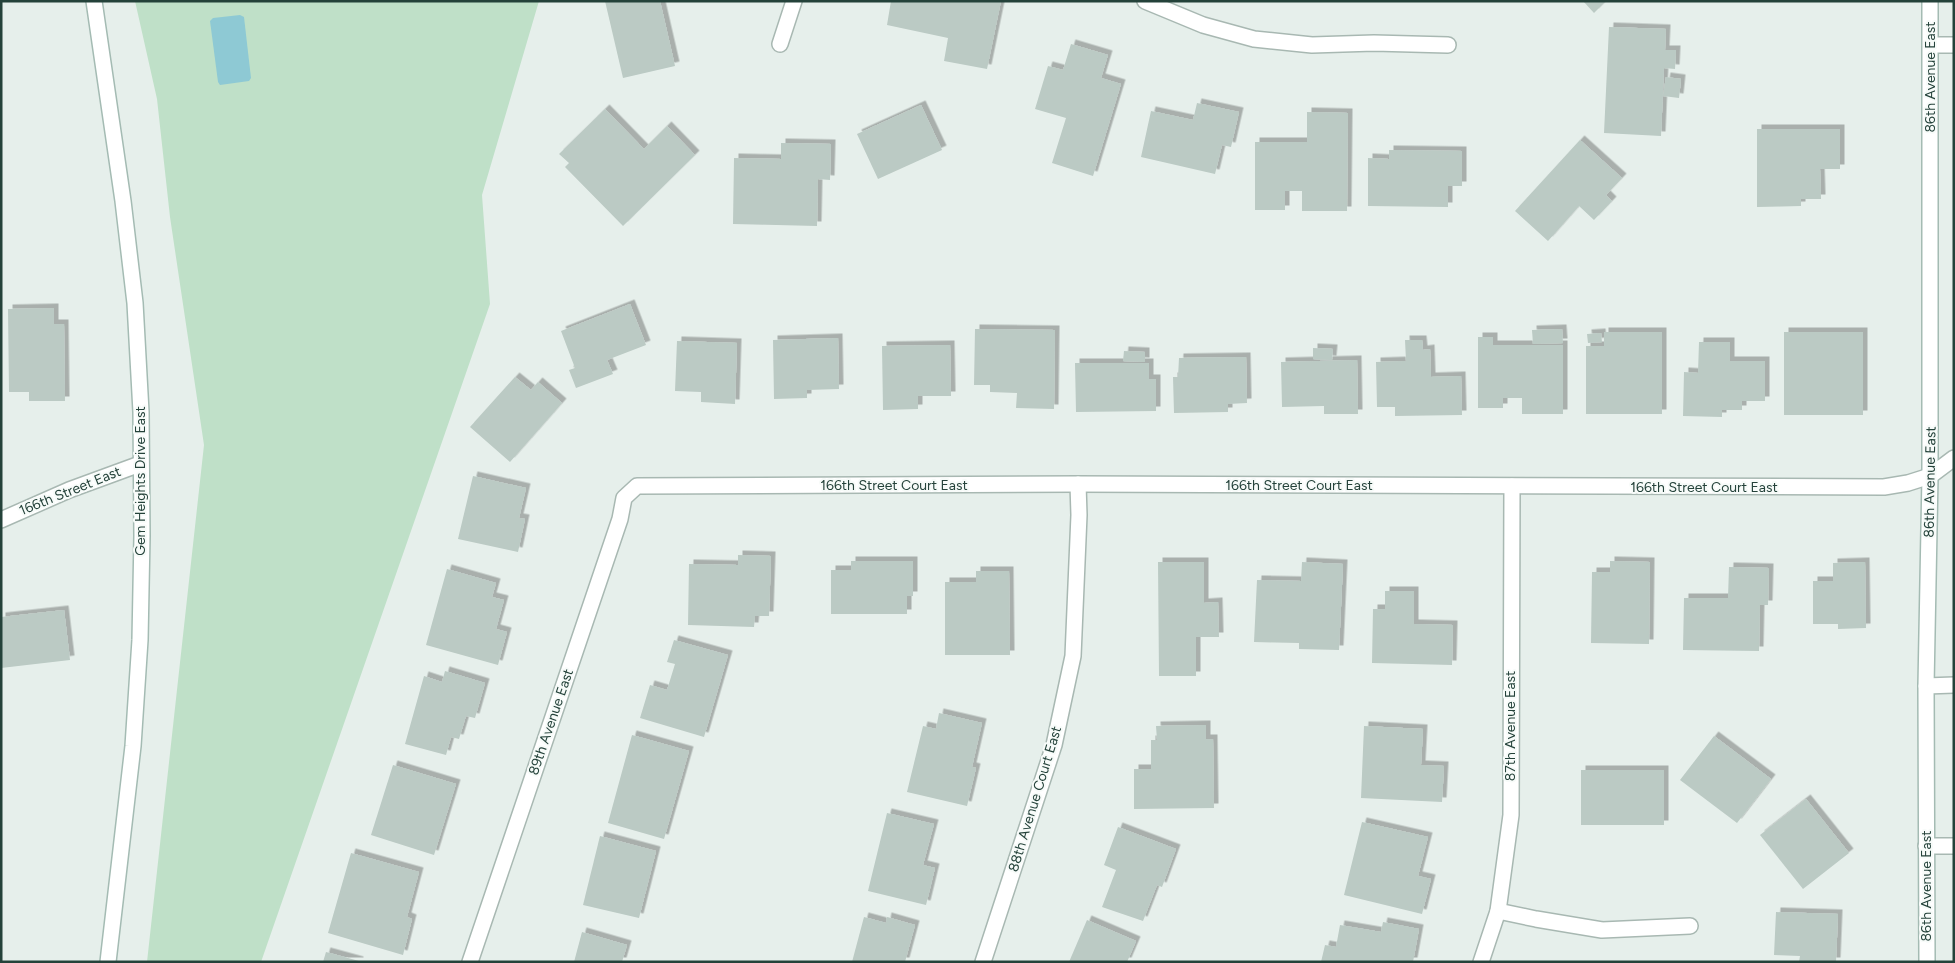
<svg xmlns="http://www.w3.org/2000/svg" width="1955" height="963" font-family="Figtree,sans-serif">
  <defs>
    <filter id="shadow"><feDropShadow dx="4.5" dy="-4.5" stdDeviation="0" flood-color="#0004"/></filter>
  </defs>
  <rect width="100%" height="100%" fill="#e6efeb"/>
  <polygon fill="#bfe0c8" points="135,1 539,1 482,195 490,304 261,962 147,962 204,445 170,217 157,99"/>
  <polygon fill="#8ec9d4" points="240,15 244,17 251,78 249,81 220,85 218,82 210,21 213,18"/>
  <g fill="#bbcac4" filter="url(#shadow)">
    <polygon points="605,1 660,1 675,66 623,78"/>
    <polygon points="891,1 1001,1 987,69 944,61 948,38 887,25"/>
    <polygon points="1583,1 1606,1 1594,13"/>
    <polygon points="1609,27 1666,29 1665,50 1676,50 1675,69 1664,68 1661,136 1604,133"/>
    <polygon points="1071,44 1108,55 1101,78 1121,84 1093,176 1052,163 1066,118 1035,109 1048,66 1063,70"/>
    <polygon points="1666,77 1681,79 1679,98 1663,96"/>
    <polygon points="1197,103 1239,112 1231,147 1222,145 1215,174 1141,157 1151,111 1193,120"/>
    <polygon points="921,105 942,150 878,179 857,134"/>
    <polygon points="605,109 644,149 667,126 695,155 623,226 565,167 569,163 559,154"/>
    <polygon points="1307,112 1348,113 1347,211 1302,211 1302,191 1285,191 1285,210 1255,210 1255,142 1307,142"/>
    <polygon points="1757,129 1840,129 1840,169 1820,169 1821,199 1801,199 1801,206 1757,207"/>
    <polygon points="1580,140 1622,178 1606,195 1612,201 1594,220 1579,206 1548,241 1515,211"/>
    <polygon points="781,143 831,144 830,180 818,179 817,226 733,224 734,158 781,159"/>
    <polygon points="1389,150 1462,151 1462,186 1448,186 1448,207 1368,206 1368,158 1389,159"/>
    <polygon points="630,304 646,345 607,360 613,374 576,388 569,370 575,368 561,331"/>
    <polygon points="54,308 54,324 64,324 65,401 29,401 29,392 9,392 8,309"/>
    <polygon points="975,329 1055,330 1054,409 1016,408 1017,393 990,392 990,385 974,385"/>
    <polygon points="1562,329 1563,343 1533,344 1532,330"/>
    <polygon points="1604,332 1662,332 1662,414 1586,414 1586,346 1604,346"/>
    <rect x="1784" y="332" width="79" height="83"/>
    <polygon points="1601,333 1602,342 1588,343 1587,334"/>
    <polygon points="1478,337 1493,337 1493,345 1563,345 1563,414 1522,414 1522,398 1503,398 1503,408 1478,408"/>
    <polygon points="838,338 839,389 807,390 807,398 774,399 773,340"/>
    <polygon points="1405,340 1422,340 1423,350 1430,349 1431,377 1461,376 1462,415 1395,416 1395,407 1377,407 1376,362 1406,361"/>
    <polygon points="677,341 737,343 735,404 701,402 701,392 675,391"/>
    <polygon points="1699,342 1730,342 1730,361 1765,361 1765,401 1742,401 1742,410 1722,410 1722,417 1683,416 1684,372 1698,373"/>
    <polygon points="950,345 951,396 918,396 918,409 883,410 882,346"/>
    <polygon points="1313,348 1333,349 1332,360 1313,359"/>
    <polygon points="1124,351 1145,352 1145,362 1123,361"/>
    <polygon points="1246,357 1247,403 1228,404 1228,412 1174,413 1173,377 1178,377 1179,358"/>
    <polygon points="1357,360 1358,414 1324,414 1324,406 1282,407 1281,362"/>
    <polygon points="1075,363 1149,363 1149,379 1156,379 1156,411 1076,412"/>
    <polygon points="515,377 531,390 538,382 562,403 510,462 470,427"/>
    <polygon points="473,476 526,488 519,518 525,519 518,552 458,539"/>
    <polygon points="738,555 771,556 769,616 755,616 754,627 688,625 689,564 738,565"/>
    <polygon points="851,561 913,561 913,596 907,596 907,614 831,614 831,570 851,570"/>
    <polygon points="1610,561 1650,562 1649,644 1591,643 1592,572 1610,572"/>
    <polygon points="1158,562 1204,562 1204,603 1218,602 1219,637 1196,637 1196,676 1159,676"/>
    <polygon points="1302,562 1343,564 1339,650 1299,649 1299,643 1254,642 1257,580 1301,581"/>
    <polygon points="1865,562 1866,628 1838,629 1838,624 1813,624 1813,581 1833,581 1833,563"/>
    <polygon points="1729,567 1769,568 1768,605 1760,605 1759,651 1683,650 1684,598 1728,598"/>
    <polygon points="447,569 496,583 492,597 504,600 496,629 507,632 498,665 426,645"/>
    <polygon points="976,571 1009,571 1010,655 945,655 945,582 976,582"/>
    <polygon points="1385,591 1414,591 1414,624 1453,625 1452,665 1372,663 1373,609 1385,609"/>
    <polygon points="64,610 70,660 1,668 1,617"/>
    <polygon points="674,640 728,655 704,737 640,718 650,685 667,690 675,664 667,662"/>
    <polygon points="445,671 485,683 475,718 466,716 459,739 451,737 446,755 405,744 424,676 442,682"/>
    <polygon points="939,713 982,723 972,767 976,768 967,806 907,792 923,726 936,729"/>
    <polygon points="1206,725 1206,739 1213,739 1214,808 1134,809 1134,769 1151,769 1151,740 1157,740 1156,726"/>
    <polygon points="1364,726 1423,729 1421,765 1444,766 1442,802 1361,798"/>
    <polygon points="632,735 689,751 664,839 608,823"/>
    <polygon points="1714,736 1771,779 1737,823 1680,780"/>
    <polygon points="393,765 456,784 434,855 371,835"/>
    <rect x="1581" y="770" width="83" height="55"/>
    <polygon points="1806,799 1849,853 1803,889 1760,835"/>
    <polygon points="887,813 934,824 923,865 935,868 926,905 868,891"/>
    <polygon points="1362,822 1428,837 1418,876 1431,879 1422,914 1344,895"/>
    <polygon points="1118,827 1176,849 1162,887 1157,885 1143,921 1102,907 1116,870 1104,865"/>
    <polygon points="600,836 656,851 639,918 583,905"/>
    <polygon points="351,853 419,872 407,917 412,919 403,955 328,933"/>
    <polygon points="1776,912 1838,914 1836,962 1799,962 1800,956 1774,955"/>
    <polygon points="864,917 886,923 887,917 915,925 905,962 852,962"/>
    <polygon points="1087,920 1136,941 1127,962 1069,962"/>
    <polygon points="1383,922 1419,929 1413,962 1321,962 1325,945 1336,947 1340,925 1381,932"/>
    <polygon points="582,932 627,945 622,962 574,962"/>
    <polygon points="326,952 359,961 359,962 323,962"/>
  </g>
  <g fill="none" stroke-linecap="round" stroke-linejoin="round">
    <defs>
      <g id="street">
        <polyline points="1145,1 1203,25 1254,39 1312,45 1374,43 1448,45"/>
        <polyline points="780,44 794,1"/>
        <polyline points="1931,45 1954,45"/>
        <polyline points="1,520 69,490 140,464"/>
        <polyline points="1926,686 1954,685"/>
        <polyline points="1926,846 1954,846"/>
        <polyline points="1498,911 1536,919 1602,930 1690,926"/>
        <polyline points="470,962 620,519 624,498 637,486 1078,484 1884,487 1908,483 1930,476 1954,458"/>
        <polyline points="983,962 1054,745 1073,656 1079,515 1078,484"/>
        <polyline points="1481,962 1498,911 1511,815 1512,486"/>
      </g>
      <g id="secondary">
        <polyline points="94,1 123,201 135,303 141,412 142,536 140,640 133,746 108,962"/>
        <polyline points="1927,962 1926,686 1930,476 1930,1"/>
      </g>
    </defs>
    <use href="#street" stroke="#a8b8b2" stroke-width="18"/>
    <use href="#secondary" stroke="#a4bbb3" stroke-width="18"/>
    <use href="#street" stroke="#fff" stroke-width="15"/>
    <use href="#secondary" stroke="#fff" stroke-width="15"/>
  </g>
  <g text-anchor="middle" dominant-baseline="central" stroke-width="4" stroke-linejoin="round" paint-order="stroke">
    <g font-size="14" fill="#24423a" stroke="#f7fbf9">
      <text transform="translate(1930 77) rotate(-90)">86th Avenue East</text>
      <text transform="translate(140 481) rotate(-90)">Gem Heights Drive East</text>
      <text transform="translate(1930 482) rotate(-89)">86th Avenue East</text>
      <text x="894" y="485">166th Street Court East</text>
      <text x="1299" y="485">166th Street Court East</text>
      <text x="1704" y="487">166th Street Court East</text>
      <text transform="translate(70 491) rotate(-22)">166th Street East</text>
      <text transform="translate(551 722) rotate(-71)">89th Avenue East</text>
      <text transform="translate(1510 726) rotate(-90)">87th Avenue East</text>
      <text transform="translate(1035 799) rotate(-73)">88th Avenue Court East</text>
      <text transform="translate(1926 886) rotate(-90)">86th Avenue East</text>
    </g>
  </g>
  <rect width="1955" height="963" fill="none" stroke="#24423a" stroke-width="5"/>
</svg>
